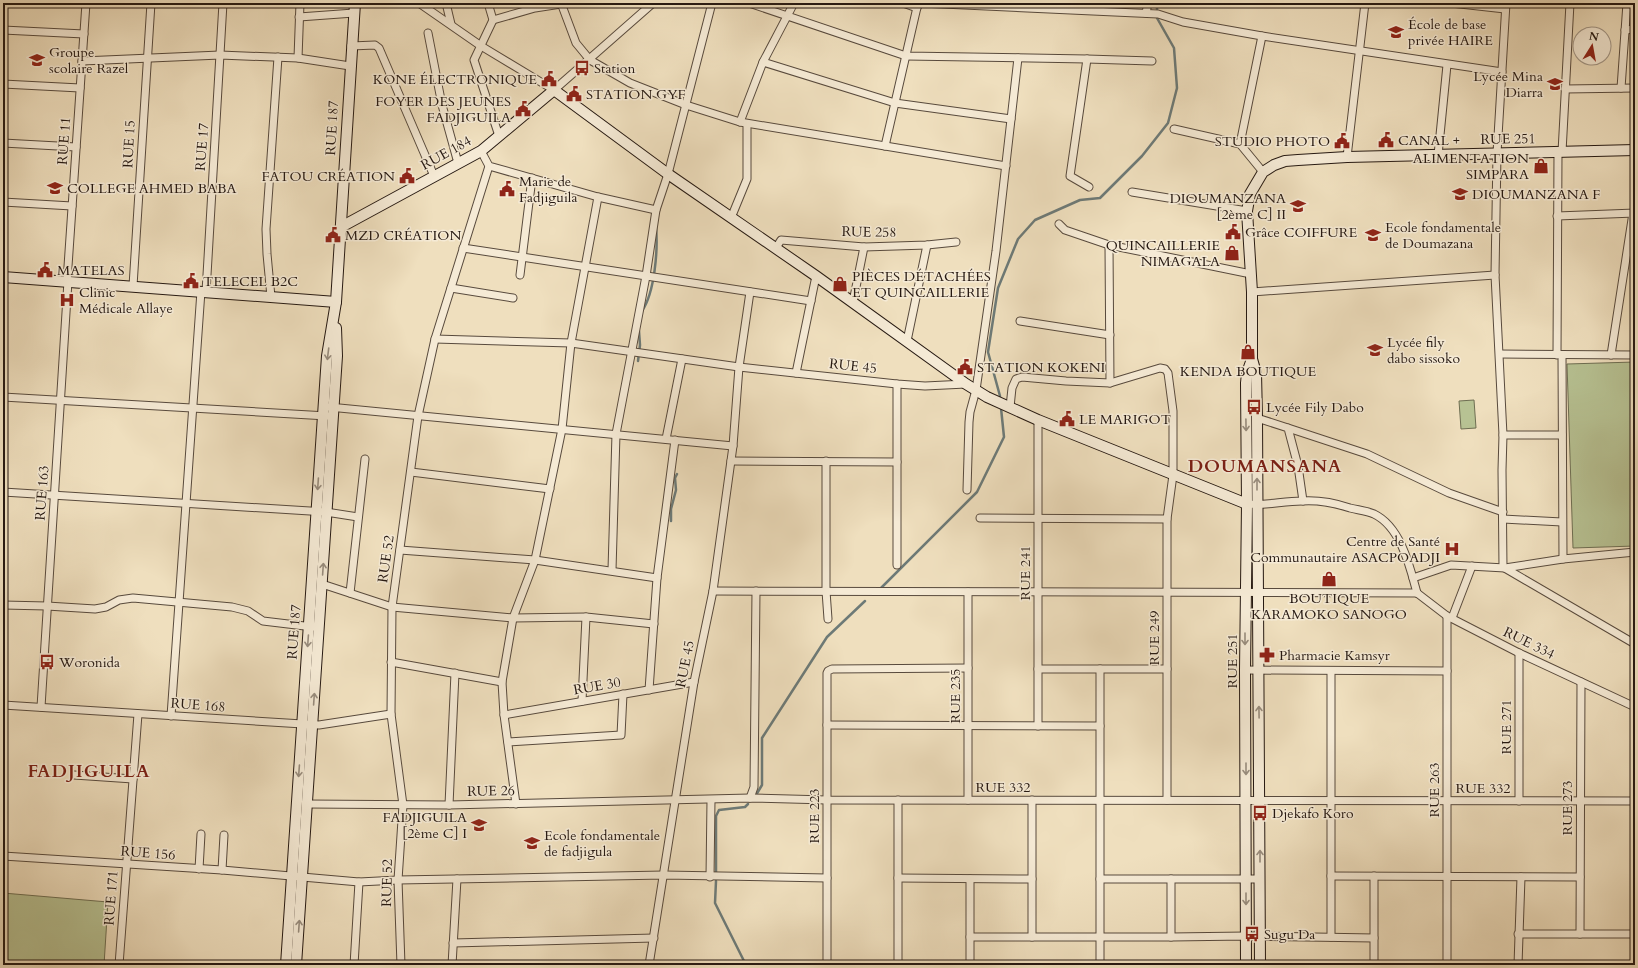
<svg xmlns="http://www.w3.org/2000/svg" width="1638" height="968" font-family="Cardo,serif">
  <rect width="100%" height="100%" fill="#efdfbe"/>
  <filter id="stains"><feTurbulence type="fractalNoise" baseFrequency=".005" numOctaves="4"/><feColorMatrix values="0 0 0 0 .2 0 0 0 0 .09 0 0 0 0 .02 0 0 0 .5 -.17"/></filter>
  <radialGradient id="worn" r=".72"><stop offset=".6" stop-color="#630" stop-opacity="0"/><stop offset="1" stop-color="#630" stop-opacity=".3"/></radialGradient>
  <g fill="#b7c293" stroke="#6e6e52">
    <polygon points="1635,362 1635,546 1573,548 1567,364"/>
    <polygon points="1474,400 1476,428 1461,429 1459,401"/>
    <polygon points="3,893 108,902 104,965 3,965"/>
  </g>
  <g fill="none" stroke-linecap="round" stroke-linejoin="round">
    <g stroke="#6d7a77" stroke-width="2.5">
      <path d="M642,311C655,292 658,249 656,227"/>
      <polyline points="638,361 640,345 639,331"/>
      <polyline points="1000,396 988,352 998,288 1018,239 1035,220 1080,200 1100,198 1142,156 1168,123 1177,88 1174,48 1157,18 1157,3"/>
      <polyline points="671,521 671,509 676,490 675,478 677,474"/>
      <polyline points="881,588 977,492 1004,437 1001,408"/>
      <polyline points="756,795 762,785 762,738 827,637 865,601"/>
      <polyline points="716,873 716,816 719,810 745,807 748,804"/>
      <polyline points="716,881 715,903 746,965"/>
    </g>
    <defs>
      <g id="street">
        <polyline points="419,3 481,46 554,90 653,3"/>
        <polyline points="446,3 451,24"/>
        <polyline points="488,3 493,20 474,60 499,136"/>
        <polyline points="561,3 576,43 590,60 630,83 686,105 740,122 1006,166"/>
        <polyline points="749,3 906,56 1087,59 1152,61"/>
        <polyline points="903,3 917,8"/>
        <polyline points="921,3 1158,14 1183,22 1262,36 1502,72"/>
        <polyline points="1451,3 1505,9"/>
        <polyline points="1506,3 1497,153 1495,275 1503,435 1502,470 1503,567 1635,644"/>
        <polyline points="1146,13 1148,3"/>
        <polyline points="299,17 354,13"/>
        <polyline points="493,20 535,8 561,4"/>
        <polyline points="3,30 84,34"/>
        <polyline points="1625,30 1635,29"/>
        <polyline points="428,33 442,105 458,163"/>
        <polyline points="351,46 375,45 379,48 434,176"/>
        <polyline points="298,58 300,3"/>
        <polyline points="1087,59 1070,176 1089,187"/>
        <polyline points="82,61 220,55 298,58 350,66"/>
        <polyline points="763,62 895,103 1011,119"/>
        <polyline points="3,84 80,88"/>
        <polyline points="1621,88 1627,3"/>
        <polyline points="1565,89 1635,88"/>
        <polyline points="740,122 763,62 794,3"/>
        <polyline points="1174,129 1240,144 1263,172"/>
        <polyline points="3,143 76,147"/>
        <polyline points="1240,144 1262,36"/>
        <polyline points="885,146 918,3"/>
        <polyline points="481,151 489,166 598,197 656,210"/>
        <polyline points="1562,152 1570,3"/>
        <polyline points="1438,155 1447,65"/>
        <polyline points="1347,157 1365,3"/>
        <polyline points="1132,192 1247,211"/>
        <polyline points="3,202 72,206"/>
        <polyline points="1557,216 1635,213"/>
        <polyline points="731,218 747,179 747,124"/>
        <polyline points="1059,224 1065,230 1109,245 1251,274"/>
        <polyline points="1109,245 1110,383"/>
        <polyline points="463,248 811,301"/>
        <polyline points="776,248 781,240 864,247 927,245 956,242"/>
        <polyline points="520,275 532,178"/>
        <polyline points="67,281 86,3"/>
        <polyline points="133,286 151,3"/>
        <polyline points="451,288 513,298"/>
        <polyline points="206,292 223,3"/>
        <polyline points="1252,292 1495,275"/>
        <polyline points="271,297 267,254 266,229 278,57"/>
        <polyline points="853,302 864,247"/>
        <polyline points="1020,321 1110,335"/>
        <polyline points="435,339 571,343 739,367 897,384 925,386 966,384"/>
        <polyline points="907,341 927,245"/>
        <polyline points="1500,354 1635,355"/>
        <polyline points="1557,355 1558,152"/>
        <polyline points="1562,355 1563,559"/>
        <polyline points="1611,355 1633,213"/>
        <polyline points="796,373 816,276"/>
        <polyline points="897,384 897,565"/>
        <polyline points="3,397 327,416"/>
        <polyline points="329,407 733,446"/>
        <polyline points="1010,407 1012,388 1016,379 1022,377 1066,381 1110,383 1160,368 1165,369 1168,373 1173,411 1173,475 1167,519 1167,800"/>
        <polyline points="1257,418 1288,428 1298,466 1303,501"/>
        <polyline points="1038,420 1038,726"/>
        <polyline points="1288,428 1367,454 1449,493 1503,512"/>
        <polyline points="1503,435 1562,435"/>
        <polyline points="666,439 682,359"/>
        <polyline points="731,461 897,462"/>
        <polyline points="826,461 826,591 828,619"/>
        <polyline points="411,472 550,489"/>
        <polyline points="967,490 969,422 970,412 976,390 996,251 1018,58"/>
        <polyline points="3,492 326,512 358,517"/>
        <path d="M1247,504C1265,506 1283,501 1302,501C1318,500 1335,503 1350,508C1358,510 1367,511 1374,514C1401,527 1410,567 1417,593"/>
        <polyline points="980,518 1167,519"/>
        <polyline points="1503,519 1562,522"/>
        <polyline points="400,550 535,560 657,578"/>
        <polyline points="612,570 616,434 646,276 656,210 668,174 712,3"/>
        <polyline points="1413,578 1451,565 1505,568 1563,559 1635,552"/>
        <polyline points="322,584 392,607 513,618 586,617 654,624"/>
        <polyline points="713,591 1417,593"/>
        <polyline points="350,593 365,459"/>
        <polyline points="1417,593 1447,616 1519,653 1635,707"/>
        <polyline points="3,605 47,606 95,609 106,607 119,600 133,598 232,607 248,611 263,621 313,627"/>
        <polyline points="1447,616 1447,965"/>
        <polyline points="1452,618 1472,566"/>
        <polyline points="391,662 502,682"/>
        <polyline points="1038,669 1167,669"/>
        <polyline points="1100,669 1100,965"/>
        <polyline points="1245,670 1447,671"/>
        <polyline points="649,690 657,578 675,440"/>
        <polyline points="582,701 586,617"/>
        <polyline points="3,705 319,725 391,714"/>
        <polyline points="41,707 68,281"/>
        <polyline points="504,715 694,682"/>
        <polyline points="171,716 201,291"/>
        <polyline points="827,725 1100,726"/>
        <polyline points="508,742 621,735 623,694"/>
        <polyline points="74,775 133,779"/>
        <polyline points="750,798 754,787 756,591"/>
        <polyline points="898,800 898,965"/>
        <polyline points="968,800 968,592"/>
        <polyline points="1519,801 1519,653"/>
        <polyline points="307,804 449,805 750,798 827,800 1635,801"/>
        <polyline points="516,804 504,715 502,682 513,618 535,560 562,429 571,343 598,197"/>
        <polyline points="449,805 455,673"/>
        <polyline points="3,856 222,870 359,882 398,880 664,875 827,878"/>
        <polyline points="199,869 201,834"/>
        <polyline points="222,870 224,835"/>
        <polyline points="1331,876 1580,877"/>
        <polyline points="1374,876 1374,965"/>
        <polyline points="710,877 711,800"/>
        <polyline points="898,878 1032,879"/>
        <polyline points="970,879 970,965"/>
        <polyline points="1100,879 1260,879"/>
        <polyline points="1518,934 1635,934"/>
        <polyline points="1580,934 1581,682"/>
        <polyline points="970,937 1171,937 1246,936 1374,938"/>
        <polyline points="1032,937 1032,800"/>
        <polyline points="1171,937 1171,879"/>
        <polyline points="1331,937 1331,671"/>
        <polyline points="453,943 654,938"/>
        <polyline points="119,965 138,714"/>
        <polyline points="354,965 359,882"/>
        <polyline points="401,965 398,880 403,805 391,714 392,607 418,416 435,339 489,166"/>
        <polyline points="452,965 457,879"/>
        <polyline points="649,965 694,682 713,591 733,446 739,367 750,292"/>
        <polyline points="827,965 827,673 828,671 832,669 968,668"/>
        <polyline points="1518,965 1521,877"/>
      </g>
      <g id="secondary">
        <polyline points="341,227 481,151 554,90 668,174 816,276 966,384 987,397 1038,420 1247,504"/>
        <polyline points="3,277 336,302"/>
        <polyline points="286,965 327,356 336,302 355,3"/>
        <polyline points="296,965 337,356 336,328"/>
        <polyline points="1246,965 1245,670 1247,504 1246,383 1247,373 1252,359"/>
        <polyline points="1260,965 1257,418 1256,373 1252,359 1252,292 1247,211 1250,194 1263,172 1274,165 1285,161 1298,160 1347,157 1635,150"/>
      </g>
    </defs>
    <use href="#street" stroke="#584a3d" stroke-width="9"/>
    <use href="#secondary" stroke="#261912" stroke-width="12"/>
    <use href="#street" stroke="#f5ead5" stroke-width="7"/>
    <use href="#secondary" stroke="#f5ead5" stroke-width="10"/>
  </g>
  <defs><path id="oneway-shaft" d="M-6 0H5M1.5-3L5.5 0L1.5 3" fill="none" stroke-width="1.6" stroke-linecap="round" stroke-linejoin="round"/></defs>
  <g stroke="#988c7d">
    <use href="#oneway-shaft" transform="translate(328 354) rotate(97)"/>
    <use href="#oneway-shaft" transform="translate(1246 425) rotate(89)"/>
    <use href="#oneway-shaft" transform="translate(318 484) rotate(94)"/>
    <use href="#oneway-shaft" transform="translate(1257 484) rotate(-90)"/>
    <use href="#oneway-shaft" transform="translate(323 569) rotate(-86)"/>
    <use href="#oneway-shaft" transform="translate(1245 639) rotate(90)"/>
    <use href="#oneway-shaft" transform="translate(308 641) rotate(94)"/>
    <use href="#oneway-shaft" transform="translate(314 699) rotate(-86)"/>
    <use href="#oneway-shaft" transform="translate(1259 712) rotate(-91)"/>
    <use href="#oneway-shaft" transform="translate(1246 769) rotate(90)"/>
    <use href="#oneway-shaft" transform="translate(299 771) rotate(94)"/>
    <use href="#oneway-shaft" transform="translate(1260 856) rotate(-90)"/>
    <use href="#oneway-shaft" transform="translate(1246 899) rotate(90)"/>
    <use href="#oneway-shaft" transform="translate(299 926) rotate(-86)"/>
  </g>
  <defs>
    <symbol id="school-bare" viewBox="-9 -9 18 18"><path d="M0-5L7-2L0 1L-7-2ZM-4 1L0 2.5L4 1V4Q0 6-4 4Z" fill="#8f2418" stroke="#f5ead5" stroke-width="2.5" paint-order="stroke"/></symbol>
    <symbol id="bus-bare" viewBox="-9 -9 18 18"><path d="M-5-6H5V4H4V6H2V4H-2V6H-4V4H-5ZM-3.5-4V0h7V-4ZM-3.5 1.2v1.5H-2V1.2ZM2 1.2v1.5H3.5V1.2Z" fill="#8f2418" stroke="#f5ead5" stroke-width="2.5" paint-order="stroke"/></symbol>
    <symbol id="civic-bare" viewBox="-9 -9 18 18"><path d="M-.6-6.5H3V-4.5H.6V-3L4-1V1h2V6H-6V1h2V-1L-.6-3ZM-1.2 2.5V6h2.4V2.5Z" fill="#8f2418" stroke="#f5ead5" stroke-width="2.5" paint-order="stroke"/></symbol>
    <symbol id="shop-bare" viewBox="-9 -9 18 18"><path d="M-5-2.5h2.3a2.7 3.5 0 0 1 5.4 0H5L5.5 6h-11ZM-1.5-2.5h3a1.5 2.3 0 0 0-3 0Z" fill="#8f2418" stroke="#f5ead5" stroke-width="2.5" paint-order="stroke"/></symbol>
    <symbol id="hospital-bare" viewBox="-9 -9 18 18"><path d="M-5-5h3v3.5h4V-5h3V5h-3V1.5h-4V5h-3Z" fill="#8f2418" stroke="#f5ead5" stroke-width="2.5" paint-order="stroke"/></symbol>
    <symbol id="pharmacy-bare" viewBox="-9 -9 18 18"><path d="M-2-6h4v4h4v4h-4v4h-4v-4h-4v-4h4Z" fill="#8f2418" stroke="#f5ead5" stroke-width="2.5" paint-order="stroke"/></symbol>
  </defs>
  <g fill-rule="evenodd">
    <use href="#school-bare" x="1385" y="21" width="22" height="22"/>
    <use href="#school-bare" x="26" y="49" width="22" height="22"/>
    <use href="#bus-bare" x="571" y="57" width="22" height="22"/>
    <use href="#civic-bare" x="538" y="68" width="22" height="22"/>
    <use href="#school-bare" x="1544" y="73" width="22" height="22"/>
    <use href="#civic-bare" x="563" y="83" width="22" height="22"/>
    <use href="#civic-bare" x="512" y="98" width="22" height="22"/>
    <use href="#civic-bare" x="1375" y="129" width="22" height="22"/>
    <use href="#civic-bare" x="1331" y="130" width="22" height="22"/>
    <use href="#shop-bare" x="1530" y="155" width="22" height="22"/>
    <use href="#civic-bare" x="396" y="165" width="22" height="22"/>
    <use href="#school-bare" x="44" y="177" width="22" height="22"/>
    <use href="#civic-bare" x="496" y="178" width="22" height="22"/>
    <use href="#school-bare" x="1449" y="183" width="22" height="22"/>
    <use href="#school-bare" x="1287" y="195" width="22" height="22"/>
    <use href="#civic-bare" x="1222" y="221" width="22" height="22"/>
    <use href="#civic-bare" x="322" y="224" width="22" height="22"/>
    <use href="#school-bare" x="1362" y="224" width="22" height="22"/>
    <use href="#shop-bare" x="1221" y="242" width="22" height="22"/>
    <use href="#civic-bare" x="34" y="259" width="22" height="22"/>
    <use href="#civic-bare" x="180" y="270" width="22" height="22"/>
    <use href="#shop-bare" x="829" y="273" width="22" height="22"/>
    <use href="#hospital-bare" x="56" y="289" width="22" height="22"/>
    <use href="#school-bare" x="1364" y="339" width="22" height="22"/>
    <use href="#shop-bare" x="1237" y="341" width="22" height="22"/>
    <use href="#civic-bare" x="954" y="356" width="22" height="22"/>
    <use href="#bus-bare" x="1243" y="396" width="22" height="22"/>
    <use href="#civic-bare" x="1056" y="408" width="22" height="22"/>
    <use href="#hospital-bare" x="1441" y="538" width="22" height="22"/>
    <use href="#shop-bare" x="1318" y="568" width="22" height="22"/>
    <use href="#pharmacy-bare" x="1256" y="644" width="22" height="22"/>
    <use href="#bus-bare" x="36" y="651" width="22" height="22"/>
    <use href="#bus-bare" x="1249" y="802" width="22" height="22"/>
    <use href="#school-bare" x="468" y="814" width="22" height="22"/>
    <use href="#school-bare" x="521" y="832" width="22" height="22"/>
    <use href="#bus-bare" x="1241" y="923" width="22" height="22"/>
  </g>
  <g text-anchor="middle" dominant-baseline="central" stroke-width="3" stroke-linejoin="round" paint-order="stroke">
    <g font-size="14" fill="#261912" stroke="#f5ead5" text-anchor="start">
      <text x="1408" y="24">École de base<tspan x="1408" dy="16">privée HAIRE</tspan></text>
      <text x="49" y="52">Groupe<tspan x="49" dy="16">scolaire Razel</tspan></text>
      <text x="594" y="68">Station</text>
      <text x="1543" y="76" text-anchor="end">Lycée Mina<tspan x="1543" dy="16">Diarra</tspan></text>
      <text x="537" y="79" text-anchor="end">KONE ÉLECTRONIQUE</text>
      <text x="586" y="94">STATION GYF</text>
      <text x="511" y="101" text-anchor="end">FOYER DES JEUNES<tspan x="511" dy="16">FADJIGUILA</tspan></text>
      <text x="1398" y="140">CANAL +</text>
      <text x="1330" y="141" text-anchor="end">STUDIO PHOTO</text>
      <text x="1529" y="158" text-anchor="end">ALIMENTATION<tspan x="1529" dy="16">SIMPARA</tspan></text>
      <text x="395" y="176" text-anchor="end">FATOU CRÉATION</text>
      <text x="519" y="181">Marie de<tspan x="519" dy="16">Fadjiguila</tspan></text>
      <text x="67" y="188">COLLEGE AHMED BABA</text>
      <text x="1472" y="194">DIOUMANZANA F</text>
      <text x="1286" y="198" text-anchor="end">DIOUMANZANA<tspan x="1286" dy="16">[2ème C] II</tspan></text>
      <text x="1385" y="227">Ecole fondamentale<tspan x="1385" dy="16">de Doumazana</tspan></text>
      <text x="1245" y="232">Grâce COIFFURE</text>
      <text x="345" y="235">MZD CRÉATION</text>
      <text x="1220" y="245" text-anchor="end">QUINCAILLERIE<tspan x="1220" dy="16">NIMAGALA</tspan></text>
      <text x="57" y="270">MATELAS</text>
      <text x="852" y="276">PIÈCES DÉTACHÉES<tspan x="852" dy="16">ET QUINCAILLERIE</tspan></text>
      <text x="203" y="281">TELECEL B2C</text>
      <text x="79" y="292">Clinic<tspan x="79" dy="16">Médicale Allaye</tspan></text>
      <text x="1387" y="342">Lycée fily<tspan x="1387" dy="16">dabo sissoko</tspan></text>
      <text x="977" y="367">STATION KOKENI</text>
      <text x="1248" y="371" text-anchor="middle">KENDA BOUTIQUE</text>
      <text x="1266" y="407">Lycée Fily Dabo</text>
      <text x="1079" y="419">LE MARIGOT</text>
      <text x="1440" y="541" text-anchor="end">Centre de Santé<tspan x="1440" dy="16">Communautaire ASACPOADJI</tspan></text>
      <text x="1329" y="598" text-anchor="middle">BOUTIQUE<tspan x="1329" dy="16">KARAMOKO SANOGO</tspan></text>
      <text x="1279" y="655">Pharmacie Kamsyr</text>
      <text x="59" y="662">Woronida</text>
      <text x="1272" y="813">Djekafo Koro</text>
      <text x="467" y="817" text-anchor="end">FADJIGUILA<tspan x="467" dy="16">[2ème C] I</tspan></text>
      <text x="544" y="835">Ecole fondamentale<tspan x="544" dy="16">de fadjigula</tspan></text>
      <text x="1264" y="934">Sugu Da</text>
    </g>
    <g font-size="14" fill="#261912" stroke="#f5ead5">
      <text transform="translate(332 128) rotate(-87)">RUE 187</text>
      <text transform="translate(1508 139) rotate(-1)">RUE 251</text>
      <text transform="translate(64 141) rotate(-86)">RUE 11</text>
      <text transform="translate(129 144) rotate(-87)">RUE 15</text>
      <text transform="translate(202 147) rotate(-86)">RUE 17</text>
      <text transform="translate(446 153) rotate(-29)">RUE 184</text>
      <text transform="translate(869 232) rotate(1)">RUE 258</text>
      <text transform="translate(853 366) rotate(6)">RUE 45</text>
      <text transform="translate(42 493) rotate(-86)">RUE 163</text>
      <text transform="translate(386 559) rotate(-82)">RUE 52</text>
      <text transform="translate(1025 573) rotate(-90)">RUE 241</text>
      <text transform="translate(294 632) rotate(-86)">RUE 187</text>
      <text transform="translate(1154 638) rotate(-90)">RUE 249</text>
      <text transform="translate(1529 643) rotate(26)">RUE 334</text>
      <text transform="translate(1232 661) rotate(-90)">RUE 251</text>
      <text transform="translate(685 664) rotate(-79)">RUE 45</text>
      <text transform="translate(597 686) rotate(-10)">RUE 30</text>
      <text transform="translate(955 696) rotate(-90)">RUE 235</text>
      <text transform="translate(198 705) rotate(4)">RUE 168</text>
      <text transform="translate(1506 727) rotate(-90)">RUE 271</text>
      <text x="1003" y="787">RUE 332</text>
      <text x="1483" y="788">RUE 332</text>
      <text transform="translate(1434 790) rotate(-90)">RUE 263</text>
      <text transform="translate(491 791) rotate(-1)">RUE 26</text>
      <text transform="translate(1567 808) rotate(-90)">RUE 273</text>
      <text transform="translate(814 816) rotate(-90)">RUE 223</text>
      <text transform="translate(148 853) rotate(4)">RUE 156</text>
      <text transform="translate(387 883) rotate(-89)">RUE 52</text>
      <text transform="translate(111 898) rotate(-86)">RUE 171</text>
    </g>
    <g font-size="18" font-weight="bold" letter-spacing="1" fill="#7a1f14" stroke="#f5ead5">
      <text x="1265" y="466">DOUMANSANA</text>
      <text x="89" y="771">FADJIGUILA</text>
    </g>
  </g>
  <rect width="1638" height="968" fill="none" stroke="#efdfbe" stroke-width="16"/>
  <rect x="4" y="4" width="1630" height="960" fill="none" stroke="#261912" stroke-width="2"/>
  <rect x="8" y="8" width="1622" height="952" fill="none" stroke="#261912"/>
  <g transform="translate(1592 46) rotate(11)"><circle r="19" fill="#f5ead5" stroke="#a29687"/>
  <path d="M0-3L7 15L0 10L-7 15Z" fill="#8f2418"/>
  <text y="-6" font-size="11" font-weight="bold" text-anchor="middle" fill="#261912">N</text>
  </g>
  <rect width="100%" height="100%" filter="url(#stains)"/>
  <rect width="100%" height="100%" fill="url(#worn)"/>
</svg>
